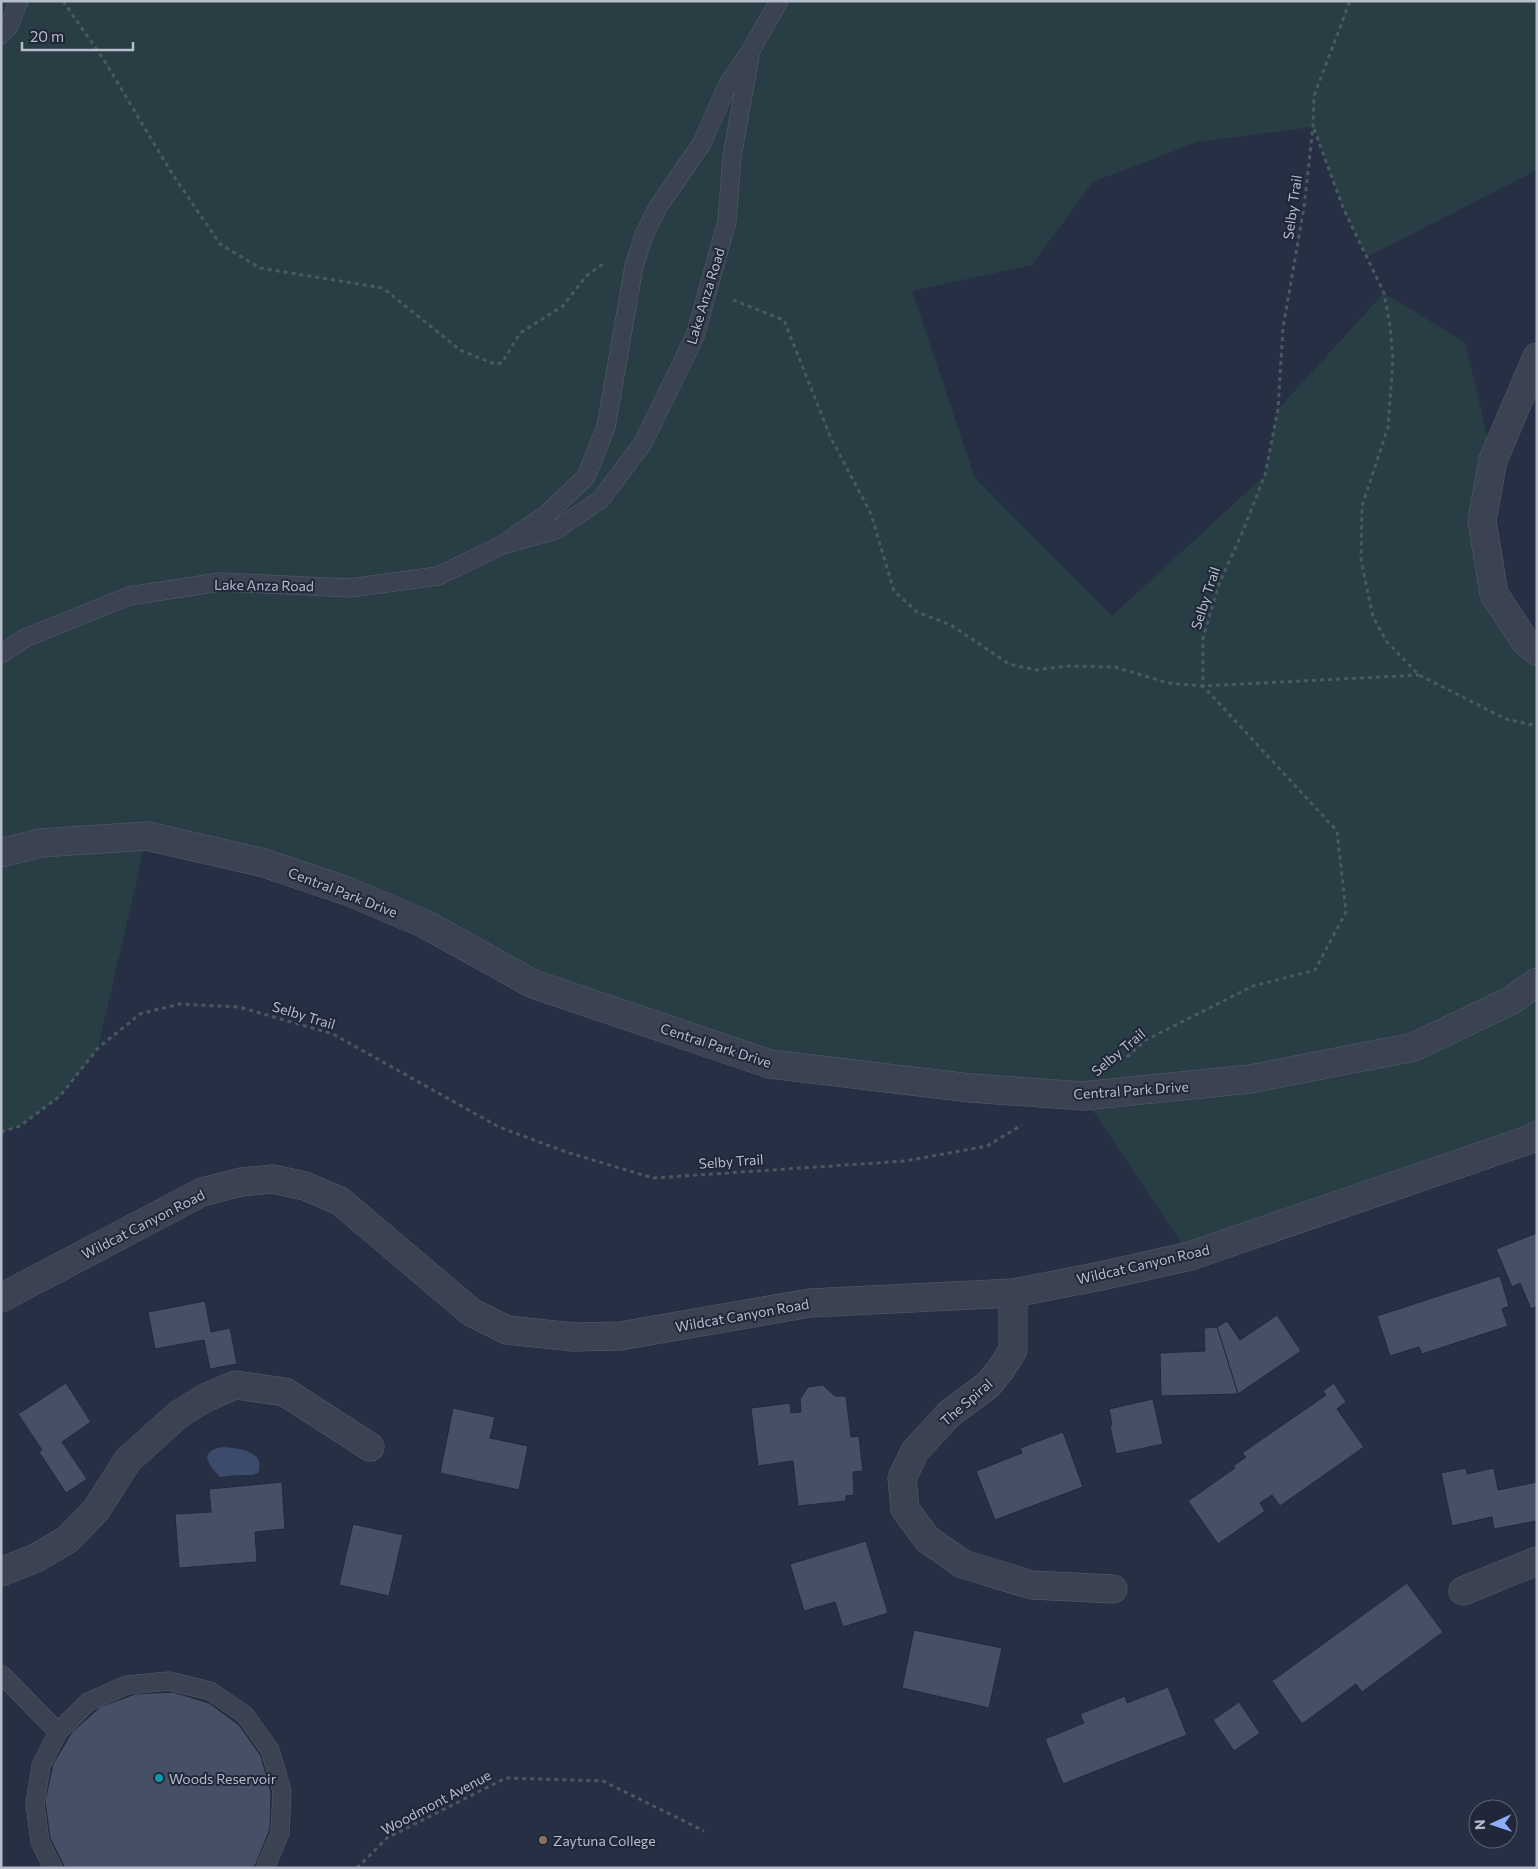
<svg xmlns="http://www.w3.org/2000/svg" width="1538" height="1869" font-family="Commissioner,sans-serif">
  <rect width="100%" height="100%" fill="#262f43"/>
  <polygon fill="#283d44" points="1,1 1537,1 1537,170 1367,257 1344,210 1313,127 1197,142 1093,182 1032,265 912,291 975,478 1112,616 1265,475 1278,409 1384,293 1465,342 1493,460 1494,594 1537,651 1537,1135 1190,1256 1083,1096 770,1064 533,984 425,924 147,836 98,1048 60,1096 20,1126 1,1132"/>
  <path fill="#3c4b6c" d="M222,1447C237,1448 266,1450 258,1473L253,1475H237L220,1477C209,1465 197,1452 222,1447Z"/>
  <g fill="#454f65" stroke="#21293a">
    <polygon points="1537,1233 1537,1306 1531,1309 1520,1283 1512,1287 1496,1249"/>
    <polygon points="1500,1276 1509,1306 1502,1309 1508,1326 1422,1354 1419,1347 1390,1356 1377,1316"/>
    <polygon points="205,1301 211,1332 230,1328 237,1364 210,1369 204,1340 155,1349 148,1312"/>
    <polygon points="1277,1315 1301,1351 1238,1394 1217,1327 1227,1321 1240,1340"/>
    <polygon points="1217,1327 1238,1394 1161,1396 1160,1353 1205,1351 1204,1328"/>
    <polygon points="66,1383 91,1422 62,1442 87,1479 66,1493 39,1452 42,1450 18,1414"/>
    <polygon points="1334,1383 1346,1402 1337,1409 1364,1447 1280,1506 1272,1495 1260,1503 1265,1511 1218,1544 1188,1501 1235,1468 1233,1466 1246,1457 1242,1453 1326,1395 1323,1391"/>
    <polygon points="823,1385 835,1396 846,1396 851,1437 859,1436 863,1471 853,1472 854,1495 846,1496 846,1501 798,1506 793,1461 758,1466 751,1408 790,1403 791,1413 801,1412 800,1399 808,1387"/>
    <polygon points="1153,1399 1163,1444 1116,1454 1110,1426 1112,1425 1109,1409"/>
    <polygon points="453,1408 495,1417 490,1438 528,1446 519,1490 440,1473"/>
    <polygon points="1063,1432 1083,1487 995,1520 976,1471 1022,1453 1020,1448"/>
    <polygon points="1466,1468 1467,1474 1494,1468 1498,1490 1537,1482 1537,1521 1494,1529 1492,1517 1452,1526 1441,1473"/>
    <polygon points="282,1482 285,1529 255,1532 257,1562 179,1568 175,1514 211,1512 209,1489"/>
    <polygon points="353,1524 403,1535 389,1596 339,1585"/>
    <polygon points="866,1541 888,1613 843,1627 835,1602 804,1611 790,1564"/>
    <polygon points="1407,1583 1443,1632 1362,1692 1356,1684 1302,1724 1272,1681"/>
    <polygon points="914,1630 1002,1648 989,1708 902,1688"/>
    <polygon points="1168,1687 1187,1735 1063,1784 1045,1739 1084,1723 1080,1714 1125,1696 1127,1703"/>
    <polygon points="173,1692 209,1703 239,1725 261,1756 271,1792 270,1829 256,1864 253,1868 65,1868 50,1838 45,1801 53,1764 72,1732 100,1707 135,1694"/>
    <polygon points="1239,1702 1260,1733 1234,1751 1213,1720"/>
  </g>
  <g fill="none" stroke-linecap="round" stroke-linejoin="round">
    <defs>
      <g id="service">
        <polyline points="1,35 9,26 19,1"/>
        <polyline points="751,50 779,1"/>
        <polyline points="1,654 25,638 129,596 220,582 350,588 438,576 502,545 547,514 586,477 606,427 634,266 644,235 658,207 702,143 728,84 751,50 732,157 727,221 695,336 643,443 601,499 556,530 502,545"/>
        <polyline points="1,1674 58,1732"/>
        <polyline points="53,1868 40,1842 35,1804 41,1766 58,1732 88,1702 127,1685 169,1681 210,1691 245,1715 270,1750 282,1791 280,1833 265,1868"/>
      </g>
      <g id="minor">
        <polyline points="1,853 40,843 147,836 264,863 347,891 425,924 533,984 770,1064 970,1088 1083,1096 1250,1079 1414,1047 1512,1000 1537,982"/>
        <polyline points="1013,1293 1013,1350 1001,1369 988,1385 949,1414 915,1451 902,1478 905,1509 927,1539 963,1564 1032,1585 1113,1589"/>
        <polyline points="1,1572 36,1558 68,1539 96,1510 128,1460 179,1414 205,1398 235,1385 285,1392 370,1447"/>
        <polyline points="1463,1591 1537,1561"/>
      </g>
      <g id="tertiary">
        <polyline points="1537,357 1493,460 1482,521 1494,594 1525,641 1537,651"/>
        <polyline points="1,1298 202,1192 241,1182 273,1179 305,1186 340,1201 471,1312 507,1330 574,1337 620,1336 810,1303 1013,1293 1101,1276 1190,1256 1531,1139 1537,1135"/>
      </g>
    </defs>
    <use href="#service" stroke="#565d6d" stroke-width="19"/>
    <use href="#minor" stroke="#565d6d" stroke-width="29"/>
    <use href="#tertiary" stroke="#565d6d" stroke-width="29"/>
    <g stroke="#475a60" stroke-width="3" stroke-dasharray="4 4" stroke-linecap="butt">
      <polyline points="63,1 104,60 171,172 220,244 260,268 383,288 460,350 495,364 502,363 520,333 563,306 586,276 606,262"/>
      <polyline points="1314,129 1344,210 1384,293 1390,326 1393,359 1388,427 1362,506 1361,560 1373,617 1387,642 1419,675 1506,719 1537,726"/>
      <polyline points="733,300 784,320 830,436 871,514 894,591 917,612 951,625 1009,664 1036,670 1066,666 1115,667 1168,683 1203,686 1419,675"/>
      <polyline points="1127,1057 1146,1040 1253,986 1315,970 1346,912 1337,831 1203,686 1203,638 1219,584 1242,533 1265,475 1278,409 1283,328 1304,207 1313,127 1314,96 1350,1"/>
      <polyline points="1,1132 20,1126 60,1096 98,1048 140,1014 179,1004 239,1007 333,1034 499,1127 566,1152 653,1178 905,1161 987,1146 1022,1125"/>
      <polyline points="357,1868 387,1838 506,1778 603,1781 704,1831"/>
    </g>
    <use href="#service" stroke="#3b4252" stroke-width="18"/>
    <use href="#minor" stroke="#3b4252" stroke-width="28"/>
    <use href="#tertiary" stroke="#3b4252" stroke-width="28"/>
  </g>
  <circle fill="#0f9aa8" stroke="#1f2738" stroke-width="2" cx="159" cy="1778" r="5"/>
  <circle fill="#8d6e63" stroke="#1f2738" stroke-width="2" cx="543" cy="1840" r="5"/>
  <g text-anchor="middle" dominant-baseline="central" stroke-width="4" stroke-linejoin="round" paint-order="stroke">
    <g font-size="14" fill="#b8bdcc" stroke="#1f2738">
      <text transform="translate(1292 207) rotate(-82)">Selby Trail</text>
      <text transform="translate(705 296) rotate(-73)">Lake Anza Road</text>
      <text transform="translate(264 585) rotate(1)">Lake Anza Road</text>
      <text transform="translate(1205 598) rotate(-72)">Selby Trail</text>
      <text transform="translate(343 892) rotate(21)">Central Park Drive</text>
      <text transform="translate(304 1015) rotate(17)">Selby Trail</text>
      <text transform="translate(716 1045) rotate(18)">Central Park Drive</text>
      <text transform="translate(1118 1052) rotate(-40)">Selby Trail</text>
      <text transform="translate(1131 1090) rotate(-4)">Central Park Drive</text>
      <text transform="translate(731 1161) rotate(-4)">Selby Trail</text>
      <text transform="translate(143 1224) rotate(-27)">Wildcat Canyon Road</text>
      <text transform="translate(1143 1264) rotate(-13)">Wildcat Canyon Road</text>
      <text transform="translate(742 1315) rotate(-10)">Wildcat Canyon Road</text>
      <text transform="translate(966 1402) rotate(-41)">The Spiral</text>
      <text transform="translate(436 1802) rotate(-28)">Woodmont Avenue</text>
    </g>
    <g font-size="14" fill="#b8bdcc" stroke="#1f2738" text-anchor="start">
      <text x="169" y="1778">Woods Reservoir</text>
      <text x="553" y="1840">Zaytuna College</text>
    </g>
  </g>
  <rect width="1538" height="1869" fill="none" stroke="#b8bdcc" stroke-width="5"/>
  <g transform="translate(1493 1824) rotate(267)"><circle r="24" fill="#1f2738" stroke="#5c6373"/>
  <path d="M0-4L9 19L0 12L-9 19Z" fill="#90adf9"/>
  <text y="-8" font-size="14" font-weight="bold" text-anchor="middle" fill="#b8bdcc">N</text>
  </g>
  <path d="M22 42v8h111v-8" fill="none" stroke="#b8bdcc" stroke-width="2.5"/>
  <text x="30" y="42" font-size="15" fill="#b8bdcc" stroke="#1f2738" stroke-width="4" paint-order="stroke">20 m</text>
</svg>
